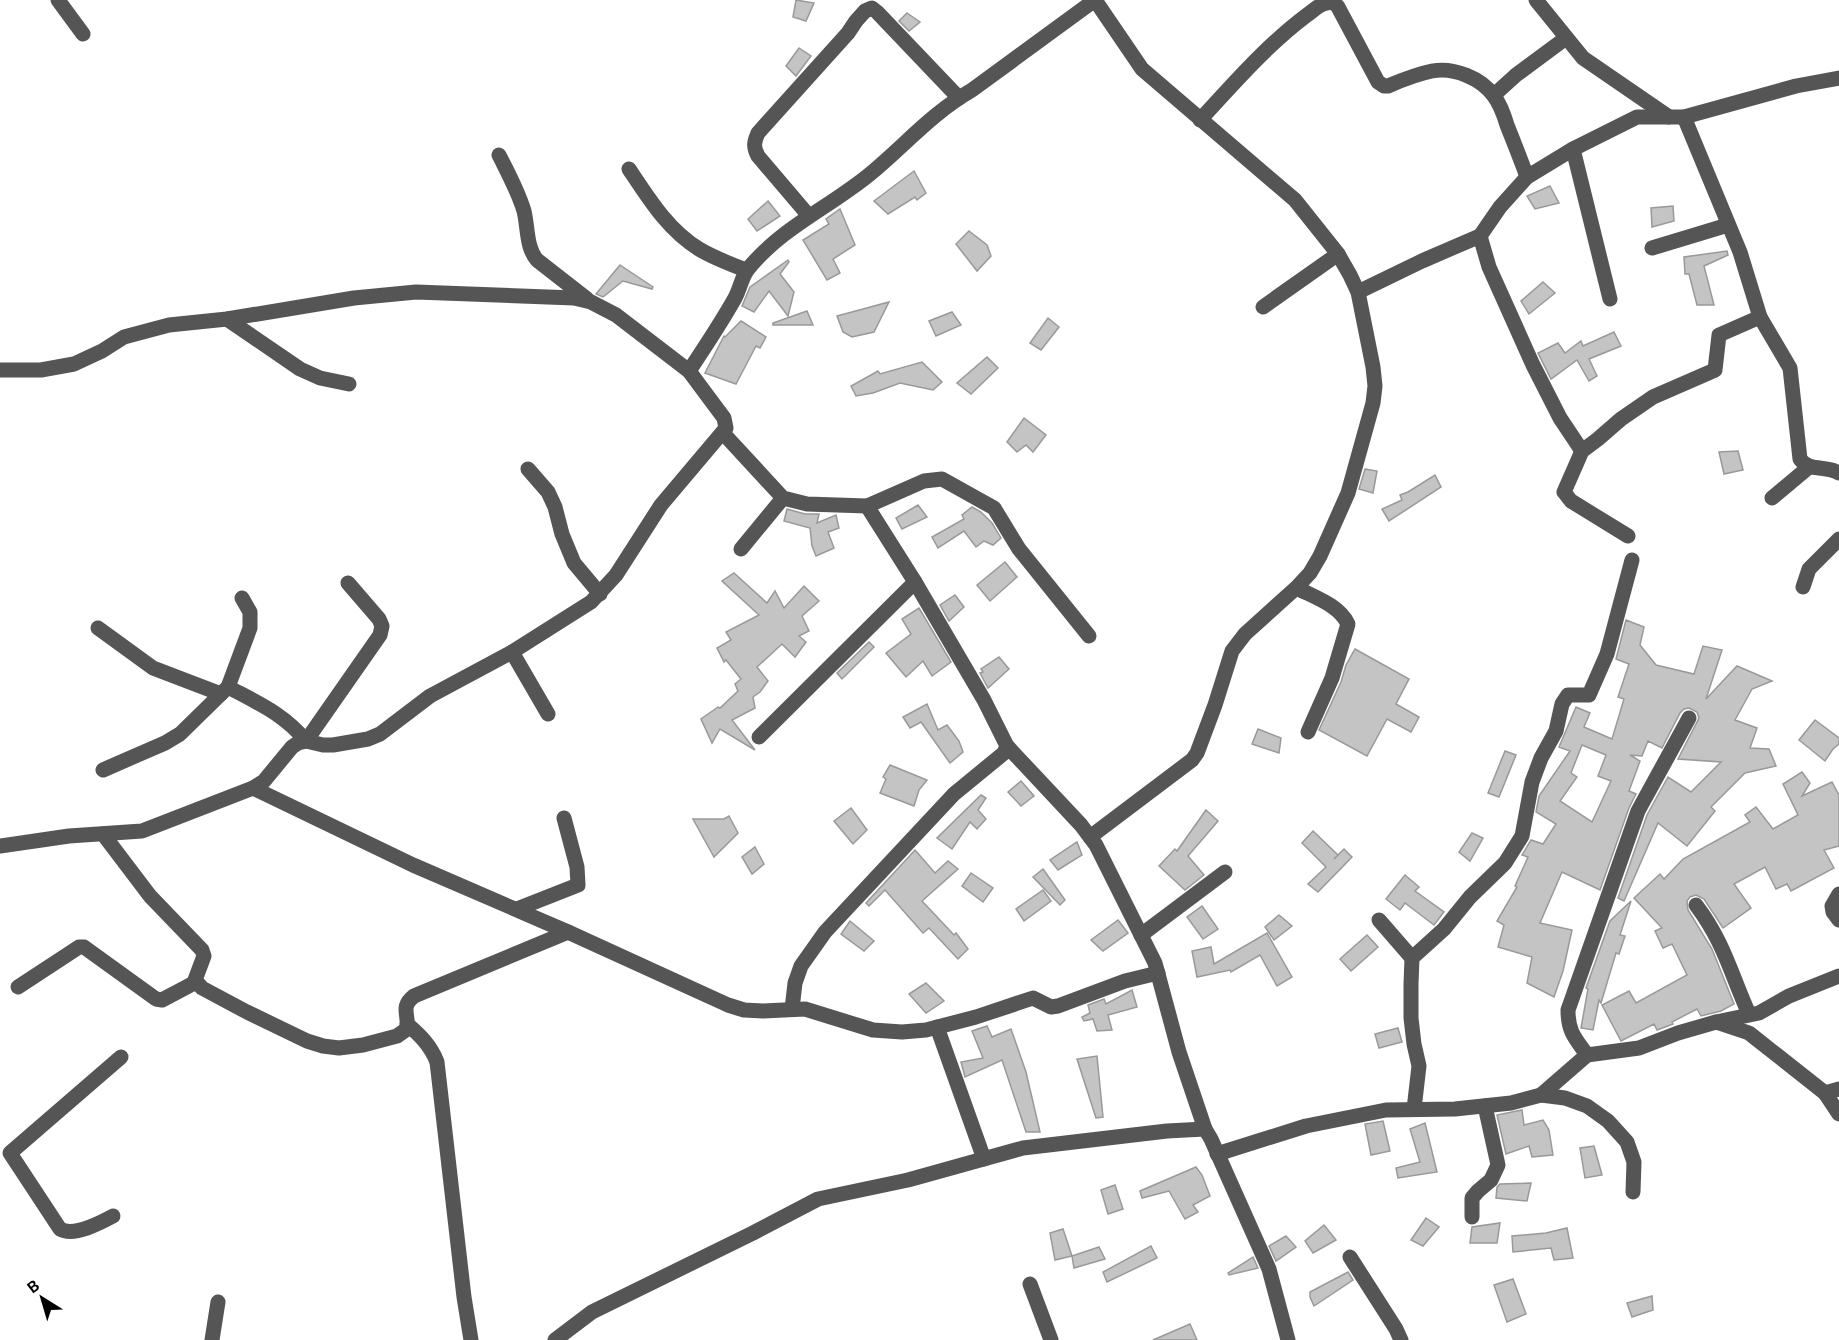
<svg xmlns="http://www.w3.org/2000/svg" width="1839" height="1340" font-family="'DM Sans',sans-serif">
  <rect width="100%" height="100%" fill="#fff"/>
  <g fill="#c4c4c4" stroke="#999" stroke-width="1.5" fill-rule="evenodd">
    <polygon points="796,0 814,3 806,21 793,17"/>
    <polygon points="907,13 920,22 909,31 899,21"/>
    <polygon points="799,48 811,56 796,76 786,66"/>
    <polygon points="914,171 926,193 917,200 915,197 888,214 874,201"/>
    <polygon points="1550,186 1559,203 1535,209 1527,196"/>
    <polygon points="768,201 780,216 757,231 748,219"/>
    <polygon points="1673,206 1674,221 1652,227 1651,208"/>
    <polygon points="840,209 855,245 833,259 840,273 827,280 803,240 829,224 826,219"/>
    <polygon points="969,231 987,245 991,256 977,271 956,244"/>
    <polygon points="1727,251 1728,255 1704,266 1714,305 1697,305 1689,274 1685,274 1684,257"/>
    <polygon points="788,260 789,262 780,274 794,292 788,316 769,291 754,312 742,306 750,287"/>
    <polygon points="620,265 653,287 652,289 623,281 603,297 596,294"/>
    <polygon points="1543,282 1555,293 1529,314 1521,301"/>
    <polygon points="889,302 874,332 852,337 843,332 837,316"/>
    <polygon points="807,311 813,325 773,325 773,323"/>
    <polygon points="952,312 961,325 936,336 929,321"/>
    <polygon points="1048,318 1059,327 1041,350 1030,343"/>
    <polygon points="741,321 766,337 760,348 756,346 736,384 705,373 724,336 725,337"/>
    <polygon points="1614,332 1621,346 1589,359 1597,376 1589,381 1577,360 1551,379 1538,353 1558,343 1565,353 1581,341 1583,346"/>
    <polygon points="987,357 998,368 971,394 957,383"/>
    <polygon points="922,362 942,382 933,390 900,383 873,393 856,396 851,386 878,371 880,374"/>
    <polygon points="1024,418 1046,435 1033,452 1026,445 1017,452 1007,442"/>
    <polygon points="1738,451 1743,470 1724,474 1719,452"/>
    <polygon points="1365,469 1377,471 1373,493 1359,489"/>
    <polygon points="1435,475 1441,487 1389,521 1382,509 1402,500 1400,495 1408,492"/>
    <polygon points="918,505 927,517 902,529 896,518"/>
    <polygon points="972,507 981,512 992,523 1001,538 993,545 984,541 976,547 964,531 938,548 932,537 964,519 962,515"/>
    <polygon points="787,509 805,514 819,514 817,523 836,515 839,528 828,532 834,548 816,556 812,546 810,528 784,521"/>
    <polygon points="1005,562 1017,577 990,601 977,585"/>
    <polygon points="734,573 767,603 775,591 784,608 804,586 819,601 802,616 809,631 799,636 806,642 795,657 782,644 757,667 768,681 760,692 753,697 755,708 732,720 755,750 720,729 712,743 701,719 718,707 720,708 738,691 735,684 741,679 726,660 724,662 717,648 731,640 726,632 759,615 722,581"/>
    <polygon points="955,595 964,607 949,621 940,605"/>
    <polygon points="919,608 951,662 932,676 923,661 906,677 886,653 911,634 902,619"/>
    <path d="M1626,620L1644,627L1640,645L1656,665L1694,674L1703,646L1722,650L1706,699L1737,666L1772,681L1752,689L1735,720L1757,728L1750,748L1769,749L1776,766L1745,773L1711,807L1715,811L1687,846L1658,823L1624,901L1618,898L1647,815L1668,777L1691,792L1721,762L1678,759L1699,718L1697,712L1689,708L1684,709L1680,713L1662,748L1648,741L1642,756L1630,755L1640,761L1629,791L1636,794L1629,808L1600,890L1562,872L1540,923L1572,930L1563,971L1554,997L1527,983L1532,957L1498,947L1504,925L1497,921L1517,887L1515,886L1528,857L1522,855L1531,840L1543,844L1556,824L1536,812L1539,796L1570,751L1559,747L1576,707L1590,713L1584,727L1612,739L1624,699L1618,697L1629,664L1616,659ZM1582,745L1606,755L1598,776L1611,781L1592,822L1560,801L1577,777L1571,773Z"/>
    <polygon points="869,642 874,647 842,679 837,673"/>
    <polygon points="1355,649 1409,679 1396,704 1419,717 1411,732 1387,719 1367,756 1319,730 1341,682 1346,665"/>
    <polygon points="999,657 1009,669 988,688 980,673 983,672 981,669"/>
    <polygon points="927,704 938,730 947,725 959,741 963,752 950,763 921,722 910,728 903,717"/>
    <polygon points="1815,720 1839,738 1839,744 1833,749 1825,761 1799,740"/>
    <polygon points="1258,729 1281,738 1279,753 1252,744"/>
    <polygon points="1505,751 1516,755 1499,797 1488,793"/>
    <polygon points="890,765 927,780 919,790 914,806 880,793 886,779 883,777"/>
    <polygon points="1802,772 1810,783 1802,796 1832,782 1839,795 1839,846 1824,850 1834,868 1791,891 1787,884 1776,889 1765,867 1734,884 1751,908 1723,928 1704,899 1696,895 1690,897 1687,901 1688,910 1712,949 1734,1004 1721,1011 1701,1016 1697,1009 1672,1022 1673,1024 1657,1030 1654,1024 1621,1041 1602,1005 1629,991 1636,1003 1687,975 1672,944 1663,948 1655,931 1662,928 1634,898 1660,874 1664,879 1683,859 1750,822 1745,815 1756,807 1773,829 1798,815 1783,784"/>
    <polygon points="1021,781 1034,796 1021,806 1008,792"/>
    <polygon points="981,795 986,798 978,810 986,819 977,829 970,822 952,849 937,838"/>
    <polygon points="851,808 867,830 853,844 834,821"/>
    <polygon points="1206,810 1218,821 1188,856 1204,875 1185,890 1159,866 1175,849 1177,851"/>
    <polygon points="729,816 738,833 714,857 693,819 724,819"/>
    <polygon points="1313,831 1338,855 1334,859 1344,849 1352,857 1318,892 1308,884 1326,867 1302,843"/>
    <polygon points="1472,833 1483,838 1470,861 1459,852"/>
    <polygon points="1077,842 1082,855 1058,870 1050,860"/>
    <polygon points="755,847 764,864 752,874 742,857"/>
    <polygon points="915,850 935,873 948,861 958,869 922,901 954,935 956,933 968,949 958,959 929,928 923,933 885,890 869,906 866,903"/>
    <polygon points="1043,869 1065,900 1060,905 1033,877"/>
    <polygon points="971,873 993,888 983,902 962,886"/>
    <polygon points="1405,875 1419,887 1415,891 1444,912 1434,925 1405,903 1400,910 1386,899"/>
    <polygon points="1043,890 1051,901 1024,921 1016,909"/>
    <polygon points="1631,901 1620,935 1625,936 1619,954 1616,953 1601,1003 1599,1000 1593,1030 1581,1028 1588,989 1586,988 1610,921"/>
    <polygon points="1202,906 1218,929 1203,939 1187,917"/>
    <polygon points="1279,915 1292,926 1274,940 1265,927"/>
    <polygon points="1118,920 1128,933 1103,951 1091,940"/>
    <polygon points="850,921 874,941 864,951 841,934"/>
    <polygon points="1267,933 1292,977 1277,986 1260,955 1231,972 1230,970 1197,977 1192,951 1211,947 1214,964"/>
    <polygon points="1367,935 1378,947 1351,971 1340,959"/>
    <polygon points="926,983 944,1001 926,1013 909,994"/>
    <polygon points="1132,990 1137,1007 1108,1015 1112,1030 1097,1031 1093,1019 1084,1021 1082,1017 1090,1013 1088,1005 1104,999 1106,1004"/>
    <polygon points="987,1026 992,1037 1011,1029 1026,1072 1040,1132 1026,1132 1002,1060 965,1077 961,1062 983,1058 972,1031"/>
    <polygon points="1398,1028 1402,1042 1379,1048 1375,1034"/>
    <polygon points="1097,1056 1103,1117 1096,1118 1077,1059"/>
    <polygon points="1522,1110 1524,1125 1543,1120 1549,1130 1553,1155 1532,1157 1529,1146 1506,1154 1497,1115"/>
    <polygon points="1383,1121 1390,1151 1371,1155 1365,1124"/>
    <polygon points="1425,1123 1437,1172 1398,1178 1396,1168 1420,1162 1410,1129"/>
    <polygon points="1594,1146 1602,1175 1585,1178 1580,1148"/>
    <polygon points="1196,1167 1202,1175 1210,1196 1193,1205 1198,1212 1185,1219 1169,1191 1142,1198 1140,1191"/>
    <polygon points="1531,1183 1527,1201 1496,1198 1497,1187 1500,1184"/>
    <polygon points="1115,1185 1123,1209 1108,1214 1101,1190"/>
    <polygon points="1426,1218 1439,1227 1423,1246 1411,1240"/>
    <polygon points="1500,1223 1497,1243 1470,1243 1472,1227"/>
    <polygon points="1324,1225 1336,1240 1313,1253 1305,1241"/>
    <polygon points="1567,1228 1573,1258 1554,1260 1551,1248 1513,1252 1512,1236 1546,1233"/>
    <polygon points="1063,1229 1072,1256 1055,1260 1050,1233"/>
    <polygon points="1286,1236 1296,1247 1276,1261 1269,1246"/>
    <polygon points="1151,1246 1157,1258 1107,1282 1103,1272"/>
    <polygon points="1099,1247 1105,1259 1074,1268 1072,1256"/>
    <polygon points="1253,1257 1258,1268 1229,1275 1228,1273"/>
    <polygon points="1348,1272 1353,1280 1314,1306 1310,1297 1310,1292"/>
    <polygon points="1513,1279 1526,1314 1507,1322 1494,1285"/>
    <polygon points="1652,1296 1653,1310 1632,1317 1627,1303"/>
    <polygon points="1190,1324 1197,1340 1153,1340"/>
  </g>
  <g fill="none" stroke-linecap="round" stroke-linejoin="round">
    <g stroke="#555" stroke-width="15">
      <polyline points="58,0 83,34"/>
      <polyline points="1536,0 1583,58 1669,117"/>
      <polyline points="1494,95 1516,75 1566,38"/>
      <path d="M1200,120C1234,83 1267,45 1307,15C1313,11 1319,4 1327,3C1332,1 1335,3 1338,7L1378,82L1384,86H1388C1402,80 1417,74 1432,71C1454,67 1481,78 1494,96C1500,104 1504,115 1507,125C1514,143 1521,160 1527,177"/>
      <polyline points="1573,149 1610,299"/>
      <path d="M499,155C508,173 518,191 524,211C528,227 526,247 537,260L587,299"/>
      <path d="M629,169C649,199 668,230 699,249C714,258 730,264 746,270"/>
      <path d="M809,216L758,156C753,147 754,142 758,133L848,33L856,21L865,11L872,8L877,12L959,98"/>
      <polyline points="1480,236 1489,267 1533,365 1560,418 1582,451"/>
      <polyline points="1652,248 1728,225"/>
      <polyline points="1358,292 1422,261 1480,236 1500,207 1527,177 1573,149 1637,117 1684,117 1796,86 1839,78"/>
      <polyline points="1263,307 1338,254"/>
      <path d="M1760,317L1790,368L1800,459C1809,472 1826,465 1839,473"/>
      <polyline points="227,319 300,369 320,378 349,384"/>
      <polyline points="0,370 41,370 74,364 102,351 124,337 169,325 227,319 354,298 416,292 574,298 591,302 616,315 689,371 724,418 726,428 661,505 616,575 591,602 512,652 430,696 380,734 368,739 333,745 323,745 306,741 298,743 292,747 264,781 253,788 142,831 69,836 0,846"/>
      <path d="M689,371C705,347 721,323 735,298C740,289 742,276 748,269C781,228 830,207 870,174C905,145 932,113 972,90L1095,0"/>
      <polyline points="723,433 783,498 807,504 867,506 924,481 942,479 994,508 1019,549 1089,636"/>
      <polyline points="528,469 548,492 555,507 562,534 574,563 600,594"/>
      <polyline points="1772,498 1809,467"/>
      <polyline points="1628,536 1571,501 1564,492 1582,451 1598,439 1621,419 1653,397 1715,370 1719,335 1760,317 1740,252 1684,117"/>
      <polyline points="741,549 783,498"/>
      <polyline points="1803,587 1809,569 1839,539"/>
      <path d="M1297,588C1314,597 1339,605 1348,624L1332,678L1308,732"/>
      <polyline points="98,628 153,668 221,694"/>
      <polyline points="512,652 548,714"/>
      <path d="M228,687C258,703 284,714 306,741L380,635L382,626L379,619L348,583"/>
      <polyline points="759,737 915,582"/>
      <polyline points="1007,746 1081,825 1096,845 1155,963 1179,1052 1205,1129"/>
      <polyline points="103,770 165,743 180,734 228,687 250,628 250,612 242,598"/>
      <polyline points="253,788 413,865 568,932 728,1005 744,1010 763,1011 805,1009 873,1030 902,1032 926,1030 976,1017 1033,998 1051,1007 1058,1006 1125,981 1158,973"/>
      <path d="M103,834L150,896L202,950L204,956L195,980L202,988L247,1012L307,1041L323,1046L339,1048L363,1045L397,1036L407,1029C409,1014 400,1007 414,996L568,932"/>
      <polyline points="1090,837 1192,760 1197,753 1215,705 1232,651 1245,634 1296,588 1310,573 1320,556 1348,493 1373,403 1375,386 1373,367 1358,292 1350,275 1338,254 1295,200 1142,69 1095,0"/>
      <polyline points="1839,894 1832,906 1833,912 1839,920"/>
      <path d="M1696,905C1724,942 1731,974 1749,1014"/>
      <polyline points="517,909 578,885 577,867 564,818"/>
      <polyline points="1379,920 1412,958"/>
      <polyline points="1141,935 1225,872"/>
      <polyline points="18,987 79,947 84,947 156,999 162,1000 196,982"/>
      <polyline points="792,1009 795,983 801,966 825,932 954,794 1004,753 1007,746 984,700 915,582 867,506"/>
      <polyline points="1716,1022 1759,1013 1789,996 1839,976"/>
      <path d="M407,1024C420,1035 431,1046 437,1062L464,1297L471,1340"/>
      <polyline points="937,1027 984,1159"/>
      <path d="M1587,1055C1575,1038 1568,1032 1568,1010L1638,811L1689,718"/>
      <polyline points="1825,1093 1839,1114"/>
      <polyline points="1541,1095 1587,1055 1639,1048 1678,1033 1716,1022 1749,1033 1825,1093 1839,1089"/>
      <polyline points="1414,1109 1419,1066 1414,1044 1411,1018 1411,984 1412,958 1444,929 1470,897 1505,863 1522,836 1532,782 1541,758 1556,731 1562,704 1568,695 1589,695 1607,654 1632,560"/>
      <polyline points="1217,1154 1306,1126 1386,1110 1455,1109 1511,1103 1541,1095 1565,1098 1587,1106 1608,1121 1627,1142 1634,1162 1633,1192"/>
      <path d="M113,1216C100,1223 74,1237 60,1229L10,1153L121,1057"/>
      <polyline points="1472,1217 1472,1198 1478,1191 1491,1180 1498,1165 1485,1106"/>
      <polyline points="1350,1257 1396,1329 1401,1340"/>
      <polyline points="1030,1284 1051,1340"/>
      <polyline points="212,1340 218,1302"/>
      <polyline points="555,1340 592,1312 753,1233 818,1199 908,1180 1023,1148 1167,1131 1205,1129 1211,1139 1269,1269 1288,1340"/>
    </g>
  </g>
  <g transform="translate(42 1298) rotate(323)" stroke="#ffffff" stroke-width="4.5" paint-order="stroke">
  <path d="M0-4.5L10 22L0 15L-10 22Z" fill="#000000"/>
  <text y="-9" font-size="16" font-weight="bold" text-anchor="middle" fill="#000000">B</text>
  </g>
</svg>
